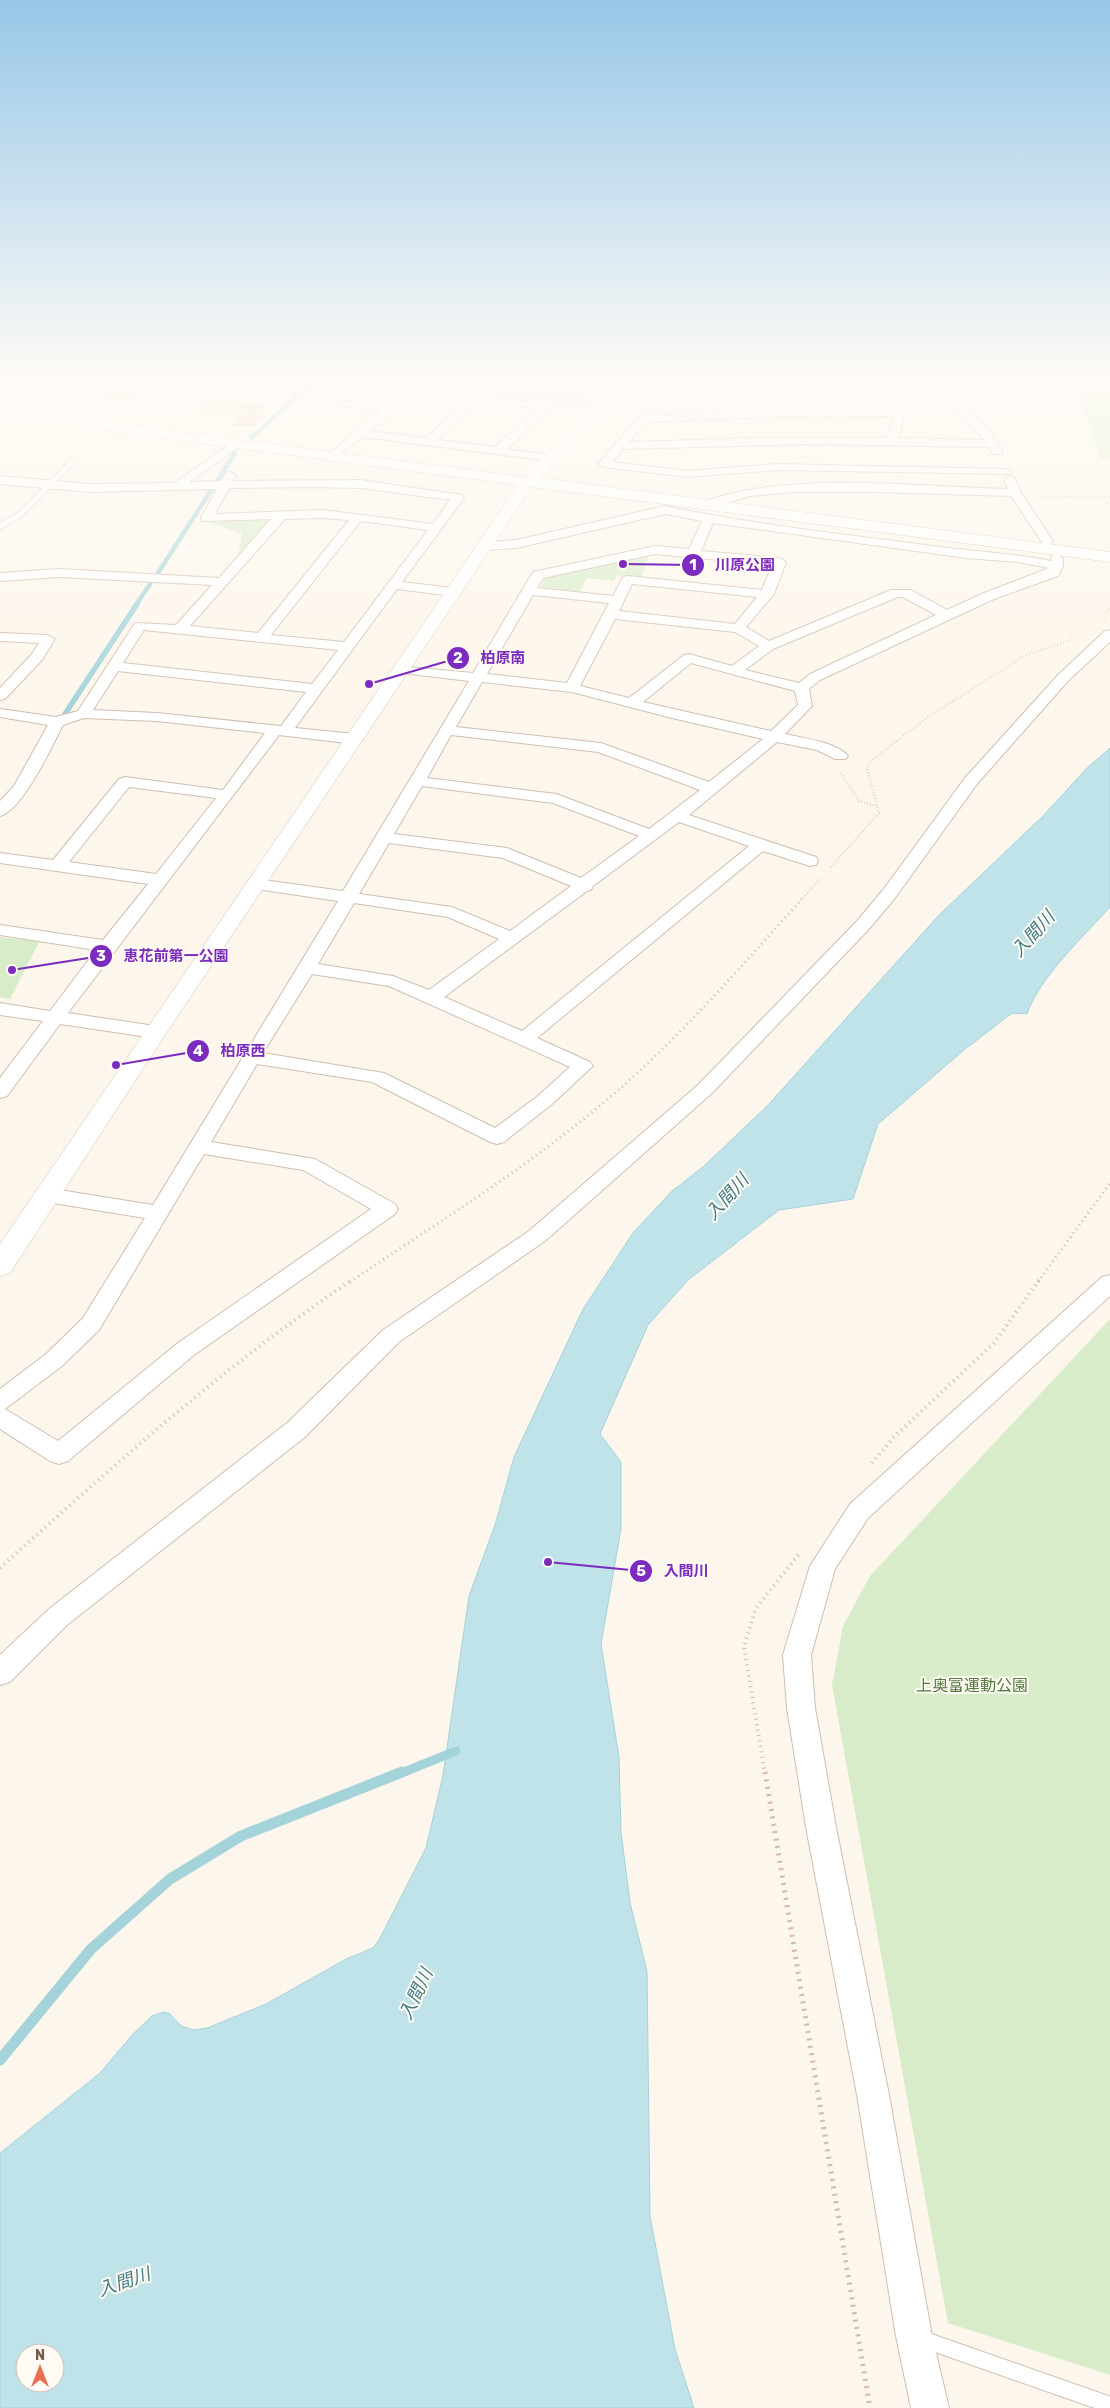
<svg xmlns="http://www.w3.org/2000/svg" width="1110" height="2408" font-family="Rubik,'Noto Sans JP',sans-serif">
  <rect width="100%" height="100%" fill="#fdf6ec"/>
  <g fill="#f3e8fa">
    <polygon points="324,376 611,376 581,408 322,377"/>
    <polygon points="198,389 233,390 229,398 192,397"/>
  </g>
  <g fill="#d8ecc9">
    <polygon points="1057,376 1110,376 1110,459 1100,459 1080,396 1070,393"/>
    <polygon points="267,518 272,521 238,555 242,536 241,533 201,520"/>
    <polygon points="649,554 641,578 617,575 614,581 586,578 580,592 541,587 546,576"/>
    <polygon points="0,937 39,942 10,999 0,997"/>
    <polygon points="1110,1319 1110,2375 948,2323 832,1685 843,1626 870,1576"/>
  </g>
  <path fill="#bfe3e8" stroke="#a5d3da" fill-rule="evenodd" d="M1110,748V907C1084,936 1039,978 1027,1014L1013,1013L1008,1016L964,1050L878,1124L853,1199L779,1210L688,1280L648,1325L600,1434L621,1462V1529L601,1644L619,1757L621,1832L630,1903L647,1971L650,2216L675,2349L694,2408H0V2153L100,2073L133,2034L152,2016L164,2012L170,2014L181,2026L194,2030L207,2028L266,2004L346,1959L373,1948L379,1940L426,1848L443,1775L469,1596L495,1525L514,1457L583,1309L633,1233L671,1192L704,1166L768,1105L939,915L1043,816L1086,769ZM25,2353H55V2383H25Z"/>
  <g fill="none" stroke-linecap="round" stroke-linejoin="round">
    <g stroke="#a5d3da" stroke-width="4.5">
      <polyline points="251,438 318,376"/>
      <polyline points="158,573 235,453"/>
      <polyline points="136,605 150,584"/>
    </g>
    <polyline stroke="#a5d3da" stroke-width="5.5" points="65,714 137,604"/>
    <polyline stroke="#a5d3da" stroke-width="9" points="399,1774 456,1751"/>
    <polyline stroke="#a5d3da" stroke-width="11" points="0,2060 91,1949 170,1879 241,1836 402,1772"/>
  </g>
  <g fill="#f3d5c3">
    <polygon points="110,384 140,385 129,401 98,401"/>
    <polygon points="52,385 65,386 63,388 80,389 75,393 43,392"/>
    <polygon points="203,403 267,404 262,415 269,415 264,420 257,420 255,426 231,426 237,416 246,414 197,414"/>
  </g>
  <g fill="none" stroke-linecap="round" stroke-linejoin="round">
    <defs>
      <polyline id="lane-far1" points="0,526 21,514 72,462"/>
      <polyline id="lane" points="922,2339 1110,2405"/>
      <g id="street">
        <path d="M322,376L593,409L598,412L593,415L547,410L507,449L554,456L556,458L550,461L363,437L333,459L329,458V454L381,410L320,404V400L339,384L318,381V377ZM350,386L403,392L388,405L333,400ZM414,393L467,400L426,438L370,431ZM478,401L536,408L495,447L437,440Z"/>
        <path d="M933,376H943C960,404 989,425 1003,452L1001,454H993L989,447L806,444L623,449L612,462L687,471L778,464L1006,469L1010,470L1012,472L1010,474L778,470L687,477L604,467L598,464L639,417L643,416L771,411L900,410L905,413L898,438L984,440L942,392L672,389L624,383L619,380L624,377L672,383L938,386ZM894,416L887,438H759L629,442L646,422L771,417Z"/>
        <path d="M236,441L240,442V446L189,482L221,481L226,473L230,472L236,475L233,481L361,480L462,495L464,498L462,501L402,582L453,588L460,592L453,596L397,589L295,728L355,734L360,736L363,739L360,742L355,744L279,735L68,1013L155,1026L162,1028L164,1032L162,1036L155,1038L60,1024L7,1096L0,1098V1078L43,1021L0,1015V1003L50,1011L96,950L0,935V925L103,940L148,884L0,863V853L53,860L119,779L125,777L223,790L265,733L157,721L84,718L63,725C52,746 23,810 0,816V801L14,786L48,725L0,717V709L56,717L78,711L135,623L176,625L212,585L59,577L0,581V573L59,569L219,578L271,519L203,521L201,518L217,489L89,492L0,484V476L89,484L174,483ZM310,487L361,488L450,500L433,524L322,510L215,514L229,488ZM322,518L349,520L258,633L190,626L285,519ZM361,521L428,530L344,642L271,635ZM144,630L338,650L312,684L123,663ZM118,671L306,692L281,726L157,713L93,710ZM129,787L216,798L156,874L69,862Z"/>
        <path d="M1010,476L1016,480L1021,493L1053,541L1051,544H1043L1011,496L873,492H795L750,496L706,509L700,505L702,502C793,470 912,487 1008,489L1004,480Z"/>
        <path d="M665,506C756,525 849,535 941,547C978,552 1014,553 1051,561L1052,555L1057,554L1063,558V566L1058,576L994,599L820,680L809,689L812,706L785,734C802,738 837,742 848,756L845,759H835L817,750L777,742L689,815L816,857L818,861L816,865L810,866L763,851L537,1038L590,1062L593,1066L552,1104L504,1142L497,1144L490,1142L372,1082L257,1064L211,1142L315,1159L395,1204L398,1209L395,1214L194,1355L68,1461L59,1464L50,1461L0,1429V1389L46,1354L83,1318L145,1218L47,1202L40,1200L36,1195L40,1190L47,1188L153,1205L338,901L256,889L250,888L247,884L250,880L256,879L343,891L469,681L402,673L395,669L397,666L473,673L533,572L655,546L689,549L702,521L665,514L516,548L485,550L481,549L479,546L481,543L516,540ZM713,523L966,558L1018,562L1049,568L984,593L947,610L911,590H891L769,641L746,627L774,594L786,562L780,558L701,551ZM655,554L772,565L762,590L628,576L623,577L613,596L537,588L543,578ZM632,584L757,597L735,624L619,611ZM533,595L609,603L567,683L487,674ZM898,597H903L936,615L810,674L799,683L745,670L773,649ZM615,619L735,632L759,646L732,666L689,654L684,655L629,698L580,686ZM691,663L795,691L798,705L771,731L643,702ZM482,682L572,692L672,718L763,739L709,782L601,743L456,727ZM451,735L598,752L700,790L649,829L556,794L427,778ZM422,786L553,803L639,836L581,878L507,848L394,834ZM679,822L749,846L522,1031L444,997L587,891L591,890L593,886ZM389,843L503,858L571,886L510,931L452,907L359,894ZM354,903L448,917L499,939L429,990L393,976L318,964ZM312,974L389,986L570,1067L538,1096L495,1128L384,1073L263,1053ZM204,1154L303,1170L371,1209L178,1343L58,1441L5,1409L62,1366L99,1330Z"/>
        <polygon points="1110,630 1110,642 1068,681 977,784 895,898 869,929 712,1093 545,1241 399,1342 305,1437 67,1625 10,1682 0,1685 0,1655 49,1609 287,1423 383,1330 529,1231 698,1085 857,921 883,890 965,778 1058,675 1105,631"/>
        <polygon points="0,633 48,635 55,639 42,660 5,699 0,700 0,688 31,655 39,643 0,641"/>
        <polygon points="1110,1275 1110,1296 868,1518 835,1569 811,1655 815,1708 836,1827 889,2095 932,2336 949,2408 911,2408 896,2336 857,2095 806,1827 787,1708 783,1655 810,1566 850,1504 1102,1277"/>
      </g>
      <polygon id="secondary" points="621,376 635,376 540,478 1110,552 1110,562 532,487 167,1032 10,1273 0,1276 0,1244 518,485 0,417 0,409 525,477"/>
    </defs>
    <use href="#lane-far1" stroke="#d1beb0" stroke-width="7"/>
    <use href="#lane" stroke="#d1beb0" stroke-width="18"/>
    <use href="#street" stroke="#d1beb0" stroke-width="2"/>
    <use href="#secondary" stroke="#d6c0b0" stroke-width="1"/>
    <g stroke="#d9b8a5" stroke-width="2" stroke-dasharray="0.5 2" stroke-linecap="butt">
      <polyline points="171,384 177,376"/>
      <polyline points="128,413 137,404 147,404 155,394 165,394 171,384 152,383"/>
      <polyline points="1039,497 1110,497"/>
    </g>
    <g stroke="#d9b8a5" stroke-width="2.5" stroke-dasharray="0.5 2.5" stroke-linecap="butt">
      <polyline points="1104,617 1110,607"/>
      <polyline points="841,773 859,801 879,807"/>
      <polyline points="831,867 879,813 867,768 871,761 928,717 1026,655 1074,639"/>
      <polyline points="801,900 820,879"/>
    </g>
    <g stroke="#d9b8a5" stroke-width="3" stroke-dasharray="1 4" stroke-linecap="butt">
      <path d="M350,1282C443,1219 540,1160 624,1085C688,1028 744,963 802,899"/>
      <polyline points="1038,1282 1110,1183"/>
    </g>
    <g stroke="#d9b8a5" stroke-width="4" stroke-dasharray="1 4.5" stroke-linecap="butt">
      <polyline points="872,1463 893,1438 994,1343 1039,1280"/>
      <path d="M0,1568C113,1466 225,1365 352,1280"/>
      <polyline points="765,1774 744,1646 756,1608 799,1554"/>
    </g>
    <polyline stroke="#d9b8a5" stroke-width="5" stroke-dasharray="2 5.5" stroke-linecap="butt" points="765,1772 870,2408"/>
    <use href="#lane-far1" stroke="#fff" stroke-width="5.5"/>
    <use href="#lane" stroke="#fff" stroke-width="16"/>
    <use href="#street" fill="#fff" fill-rule="evenodd"/>
    <use href="#secondary" fill="#fff" fill-rule="evenodd"/>
    <polyline stroke="#d9b8a5" stroke-width="2" stroke-dasharray="0.5 2" stroke-linecap="butt" points="189,443 200,434"/>
  </g>
  <linearGradient id="sky" x2="0" y2="1"><stop stop-color="#97c7e8"/><stop offset="0.53" stop-color="#fefbf6"/><stop offset="1" stop-color="#fefbf6" stop-opacity="0"/></linearGradient>
  <rect width="1110" height="713" fill="url(#sky)"/>
  <g text-anchor="middle" dominant-baseline="central" stroke-width="4" stroke-linejoin="round" paint-order="stroke">
    <g font-size="16" fill="#537a41" stroke="#fffaf3">
      <text x="972" y="1685">上奥富運動公園</text>
    </g>
    <g font-size="18" font-style="italic" fill="#437c86" stroke="#fffaf3">
      <text transform="translate(1033 934) rotate(-48)">入間川</text>
      <text transform="translate(727 1197) rotate(-48)">入間川</text>
      <text transform="translate(416 1994) rotate(-65)">入間川</text>
      <text transform="translate(124 2282) rotate(-19)">入間川</text>
    </g>
  </g>
  <path fill="none" stroke="#7b2cbf" stroke-width="2" d="M623 564L693 565M369 684L458 658M12 970L101 956M116 1065L198 1051M548 1562L641 1571"/>
  <g fill="#7b2cbf" stroke="#fffaf3" stroke-width="2">
    <circle cx="623" cy="564" r="5"/>
    <circle cx="369" cy="684" r="5"/>
    <circle cx="12" cy="970" r="5"/>
    <circle cx="116" cy="1065" r="5"/>
    <circle cx="548" cy="1562" r="5"/>
    <circle cx="693" cy="565" r="12"/>
    <circle cx="458" cy="658" r="12"/>
    <circle cx="101" cy="956" r="12"/>
    <circle cx="198" cy="1051" r="12"/>
    <circle cx="641" cy="1571" r="12"/>
  </g>
  <g font-size="15" text-anchor="middle" font-weight="bold" fill="#fff">
    <text x="693" y="570">1</text>
    <text x="458" y="663">2</text>
    <text x="101" y="961">3</text>
    <text x="198" y="1056">4</text>
    <text x="641" y="1576">5</text>
  </g>
  <g font-size="15" text-anchor="middle" font-weight="bold" fill="#7b2cbf" stroke="#fffaf3" stroke-width="4" stroke-linejoin="round" paint-order="stroke">
    <text x="745" y="570">川原公園</text>
    <text x="503" y="663">柏原南</text>
    <text x="176" y="961">恵花前第一公園</text>
    <text x="243" y="1056">柏原西</text>
    <text x="686" y="1576">入間川</text>
  </g>
  <g transform="translate(40 2368)"><circle r="24" fill="#fffaf3" stroke="#cabbb1"/>
  <path d="M0-4L9 19L0 12L-9 19Z" fill="#e76f51"/>
  <text y="-8" font-size="14" font-weight="bold" text-anchor="middle" fill="#7a5c4d">N</text>
  </g>
</svg>
